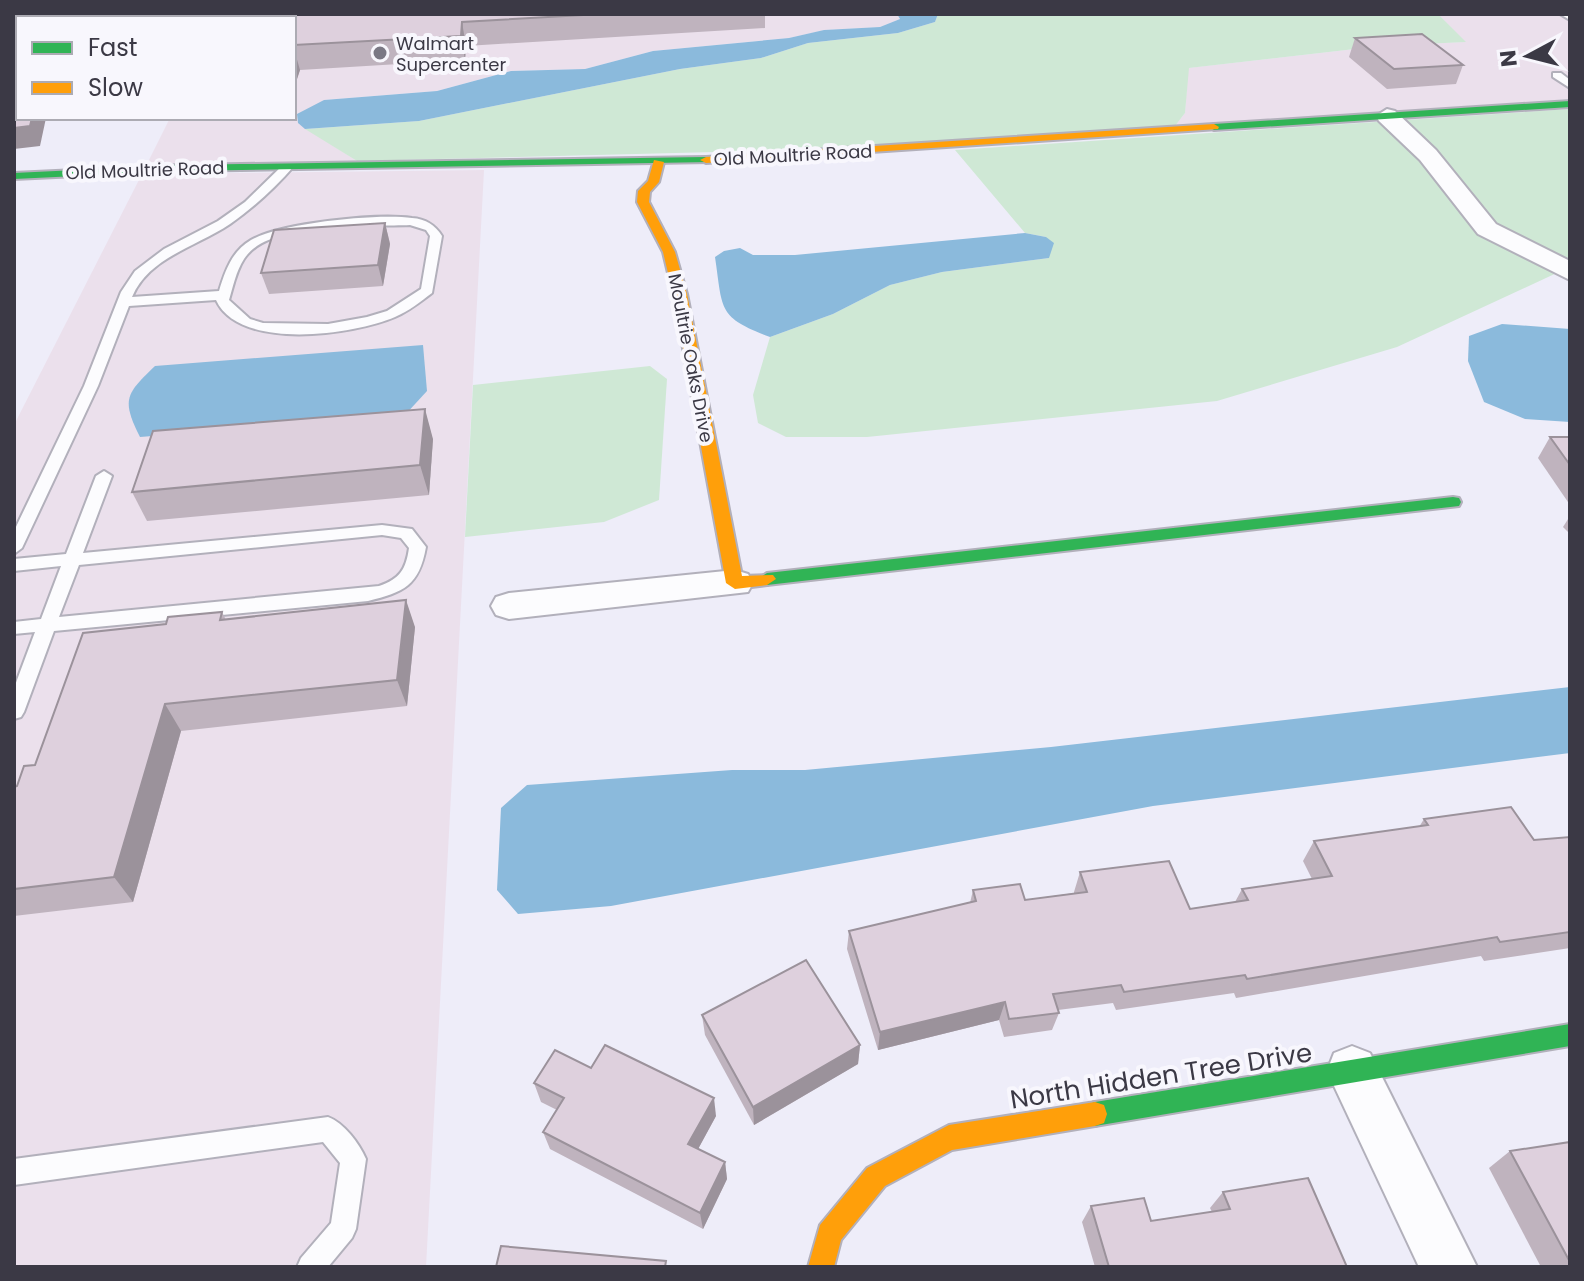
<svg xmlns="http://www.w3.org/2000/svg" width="1584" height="1281" font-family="Poppins,sans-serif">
  <rect width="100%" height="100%" fill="#eeedf9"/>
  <g fill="#ebe0ec">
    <polygon points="222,14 897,14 900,19 880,27 825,30 789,38 653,51 585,69 511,71 437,91 324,100 299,124 357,161 147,164 170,118 294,118 294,18 220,18"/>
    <polygon points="1438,14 1570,14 1570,99 1175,126 1185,113 1188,68 1381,46 1465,42"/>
    <polygon points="484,170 426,1267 14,1267 14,425 142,174"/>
  </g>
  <g fill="#cfe8d5">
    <polygon points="938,14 1438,14 1466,42 1381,46 1189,68 1185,113 1175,126 795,150 357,161 305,129 419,121 680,69 761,58 808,43 898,33 935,22"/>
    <polygon points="1570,109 1570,271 1561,271 1397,347 1217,401 867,437 786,437 758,423 753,395 770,337 833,314 890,285 942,272 1049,258 1046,237 1025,233 955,150"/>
    <polygon points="650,366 667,379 659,500 604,522 465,537 473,385"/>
  </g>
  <g fill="#8bbadc">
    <polygon points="897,14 938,14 935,22 898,33 808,43 761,58 680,69 419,121 305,129 298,123 297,114 324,100 437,91 511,71 585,69 653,51 789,38 824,30 880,27 900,19"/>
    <path d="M1025,233L1046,237L1054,243L1049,258L942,272L890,285L833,314L770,337C717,317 723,310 715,257L724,251L740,248L753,255H795Z"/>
    <polygon points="1502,324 1570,329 1570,422 1525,419 1484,402 1468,361 1469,336"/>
    <path d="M423,345L427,391L404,416L140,437C121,399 126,394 155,366Z"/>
    <polygon points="1570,687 1570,753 1153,806 611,906 518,914 497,890 501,808 527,785 732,770 805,770 1051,747"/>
  </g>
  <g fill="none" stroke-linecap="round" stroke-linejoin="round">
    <defs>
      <g id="lane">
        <polygon points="1560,14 1570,14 1570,20"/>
        <rect x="14" y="55" width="4" height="6"/>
        <polygon points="1553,73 1561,73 1570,80 1570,88 1553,77"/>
        <path d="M284,164L294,166C275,188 253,208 230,224C196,247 149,257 132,297L219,291C225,271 232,251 251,240C280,223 378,213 412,218C426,219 435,225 442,236L432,293C420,302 409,311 395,317C353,335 239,351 216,300L129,306L98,386L22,548L14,554V531L84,386L121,292L135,271L164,249L218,221L245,202ZM410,225L426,230L430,236L421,289L387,311L367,317L328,324L263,323L250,319L229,300C233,287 236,271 244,259C269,220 368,227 410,225Z"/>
        <path d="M104,471L112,476L83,553L382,525L412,529L426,547C419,586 404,592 368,601L54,631L24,712L21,717L14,719V688L35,632L14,634V622L41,619L61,566L14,571V559L66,554L96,476ZM382,535L401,538L409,548C406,569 400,579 379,586L59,617L79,565Z"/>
        <path d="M328,1117C344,1123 359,1143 366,1159L356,1229L352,1238L328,1267H297L301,1258L331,1223L340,1163L323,1142L14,1185V1159Z"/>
      </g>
      <g id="street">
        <polygon points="1387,109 1395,111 1436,150 1496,224 1570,261 1570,280 1478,234 1420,160 1379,121 1376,116"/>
        <polygon points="735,570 748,574 753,583 748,592 509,619 496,615 491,606 496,597 509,593"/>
        <polygon points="1352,1046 1370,1053 1477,1267 1419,1267 1327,1071 1334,1053"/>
      </g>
      <g id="fast">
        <polygon points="1570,101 1570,107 1214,130 1209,127 1214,124"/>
        <polygon points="706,157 710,158 710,162 181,171 14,179 14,173 181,165"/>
        <polygon points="1453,497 1459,498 1461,502 1459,506 767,585 758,579 767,573"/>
        <polygon points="1570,1024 1570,1046 1095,1126 1086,1123 1083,1114 1086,1105 1095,1102"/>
      </g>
      <g id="slow">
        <polygon points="1214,124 1219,127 1218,129 706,163 700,160 706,157"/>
        <polygon points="654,160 664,162 659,182 650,192 649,202 675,252 687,294 742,576 773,575 776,579 767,585 735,589 726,583 673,294 663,252 637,202 638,191 648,181"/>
        <polygon points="1095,1102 1104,1105 1107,1114 1104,1123 1095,1126 952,1150 885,1186 841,1240 834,1267 808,1267 820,1225 867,1168 949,1125"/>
      </g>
    </defs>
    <use href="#lane" stroke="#b2b0bb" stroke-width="4"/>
    <use href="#street" stroke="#b2b0bb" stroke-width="4"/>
    <use href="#fast" stroke="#b2b0bb" stroke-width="4"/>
    <use href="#slow" stroke="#b2b0bb" stroke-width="4"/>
    <use href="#lane" fill="#fcfcfe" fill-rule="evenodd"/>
    <use href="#street" fill="#fcfcfe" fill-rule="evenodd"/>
    <use href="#fast" fill="#30b455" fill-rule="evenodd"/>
    <use href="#slow" fill="#ff9f0a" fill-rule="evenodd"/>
  </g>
  <g fill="#bfb3be">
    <polygon points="276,14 765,14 765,28 466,46 465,60 300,70 294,88 294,18"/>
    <polygon points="1355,38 1463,65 1456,84 1387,89 1349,57"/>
    <polygon points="385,223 390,244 383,286 269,294 261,273"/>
    <polygon points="1550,437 1570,437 1570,505 1538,458"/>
    <polygon points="433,439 429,495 147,521 132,492"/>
    <polygon points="1570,516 1570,534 1563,527"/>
    <polygon points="222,612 226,620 415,627 407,706 181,731 133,902 14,916 14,787 17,786 35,765 166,624"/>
    <polygon points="1424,819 1534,840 1570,837 1570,948 1484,961 1481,956 1236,998 1234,993 1116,1010 1113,1003 1058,1010 1059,1013 1052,1030 1004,1037 999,1020 878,1050 847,949 849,931 970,903 973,890 1025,900 1074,893 1074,892 1080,872 1190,909 1235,902 1242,889 1312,879 1303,861 1314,841 1419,827"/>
    <polygon points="702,1015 860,1045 858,1064 754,1125 705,1035"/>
    <polygon points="591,1068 716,1116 698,1149 725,1162 727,1179 703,1229 550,1149 543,1132 557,1110 541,1102 534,1083"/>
    <polygon points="1570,1142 1570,1267 1541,1267 1489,1168 1510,1151"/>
    <polygon points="1223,1192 1347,1267 1095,1267 1082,1222 1091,1206 1151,1221 1212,1212 1210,1208"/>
  </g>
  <g fill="#9b929b">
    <polygon points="462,22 466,46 465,60 461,36"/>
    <polygon points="294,49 300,70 294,88"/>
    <polygon points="32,118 46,118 40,146 14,149 14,128"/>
    <polygon points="385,223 390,244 383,286 378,265"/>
    <polygon points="425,409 433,439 429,495 420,465"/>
    <polygon points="406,600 415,627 407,706 397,680"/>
    <polygon points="165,704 181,731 133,902 114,877"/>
    <polygon points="1005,1002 999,1020 878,1050 880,1032"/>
    <polygon points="860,1045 858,1064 754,1125 753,1107"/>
    <polygon points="714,1098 716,1116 691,1162 688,1144"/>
    <polygon points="725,1162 727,1179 703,1229 700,1213"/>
  </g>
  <g fill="#ded0dd" stroke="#9b929b" stroke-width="2">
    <polygon points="276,14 601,14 462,22 461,36 294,45 294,18 274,18"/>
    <polygon points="1422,34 1463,65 1394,69 1355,38"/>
    <polygon points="18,60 18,118 32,118 30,126 14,128 14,61"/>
    <polygon points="385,223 378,265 261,273 274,230"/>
    <polygon points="425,409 420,465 132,492 153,431"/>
    <polygon points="1550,437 1570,437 1570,465"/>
    <polygon points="406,600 397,680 165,704 114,877 14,889 14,787 17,786 24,766 35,765 83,633 166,624 168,617 222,612 220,620"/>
    <polygon points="1511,807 1534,840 1570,837 1570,932 1500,942 1497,937 1247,979 1245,975 1124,992 1121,985 1053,994 1059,1013 1009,1019 1005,1002 880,1032 849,931 976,901 973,890 1020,884 1025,900 1087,892 1080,872 1169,861 1190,909 1248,900 1242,889 1332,876 1314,841 1428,825 1424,819"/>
    <polygon points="806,960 860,1045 753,1107 702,1015"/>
    <polygon points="605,1045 714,1098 688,1144 725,1162 700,1213 543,1132 564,1098 534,1083 555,1050 591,1068"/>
    <polygon points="1570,1142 1570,1262 1510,1151"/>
    <polygon points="1308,1178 1347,1267 1109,1267 1091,1206 1144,1198 1151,1221 1230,1209 1223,1192"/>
    <polygon points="501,1246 666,1261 665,1267 496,1267"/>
  </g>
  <circle fill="#7a7884" stroke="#f8f7fd" stroke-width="3" cx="380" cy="53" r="8"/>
  <g text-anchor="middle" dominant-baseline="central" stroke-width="8" stroke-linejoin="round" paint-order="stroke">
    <g font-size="18" fill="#3b3945" stroke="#f8f7fd" text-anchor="start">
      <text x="396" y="43">Walmart<tspan x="396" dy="21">Supercenter</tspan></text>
    </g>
    <g font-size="18" fill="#3b3945" stroke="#f8f7fd">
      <text transform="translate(793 155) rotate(-3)">Old Moultrie Road</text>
      <text transform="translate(145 170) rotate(-2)">Old Moultrie Road</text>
      <text transform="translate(691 358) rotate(79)">Moultrie Oaks Drive</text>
    </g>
    <g font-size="26" fill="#3b3945" stroke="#f8f7fd">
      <text transform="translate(1161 1076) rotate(-9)">North Hidden Tree Drive</text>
    </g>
  </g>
  <rect width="1584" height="1281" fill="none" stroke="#3b3945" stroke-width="32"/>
  <rect x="16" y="16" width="280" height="104" fill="#f8f7fd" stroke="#acabb3" stroke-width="2"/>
  <rect x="32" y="42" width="40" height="12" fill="#30b455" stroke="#acabb3" stroke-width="2"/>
  <text x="88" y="56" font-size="24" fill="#3b3945">Fast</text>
  <rect x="32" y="82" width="40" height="12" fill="#ff9f0a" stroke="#acabb3" stroke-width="2"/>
  <text x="88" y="96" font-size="24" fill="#3b3945">Slow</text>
  <g transform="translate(1528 56) rotate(263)" stroke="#f8f7fd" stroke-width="6" paint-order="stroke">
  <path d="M0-6L14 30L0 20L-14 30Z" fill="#3b3945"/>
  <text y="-12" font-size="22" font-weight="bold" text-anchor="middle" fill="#3b3945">N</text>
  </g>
</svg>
